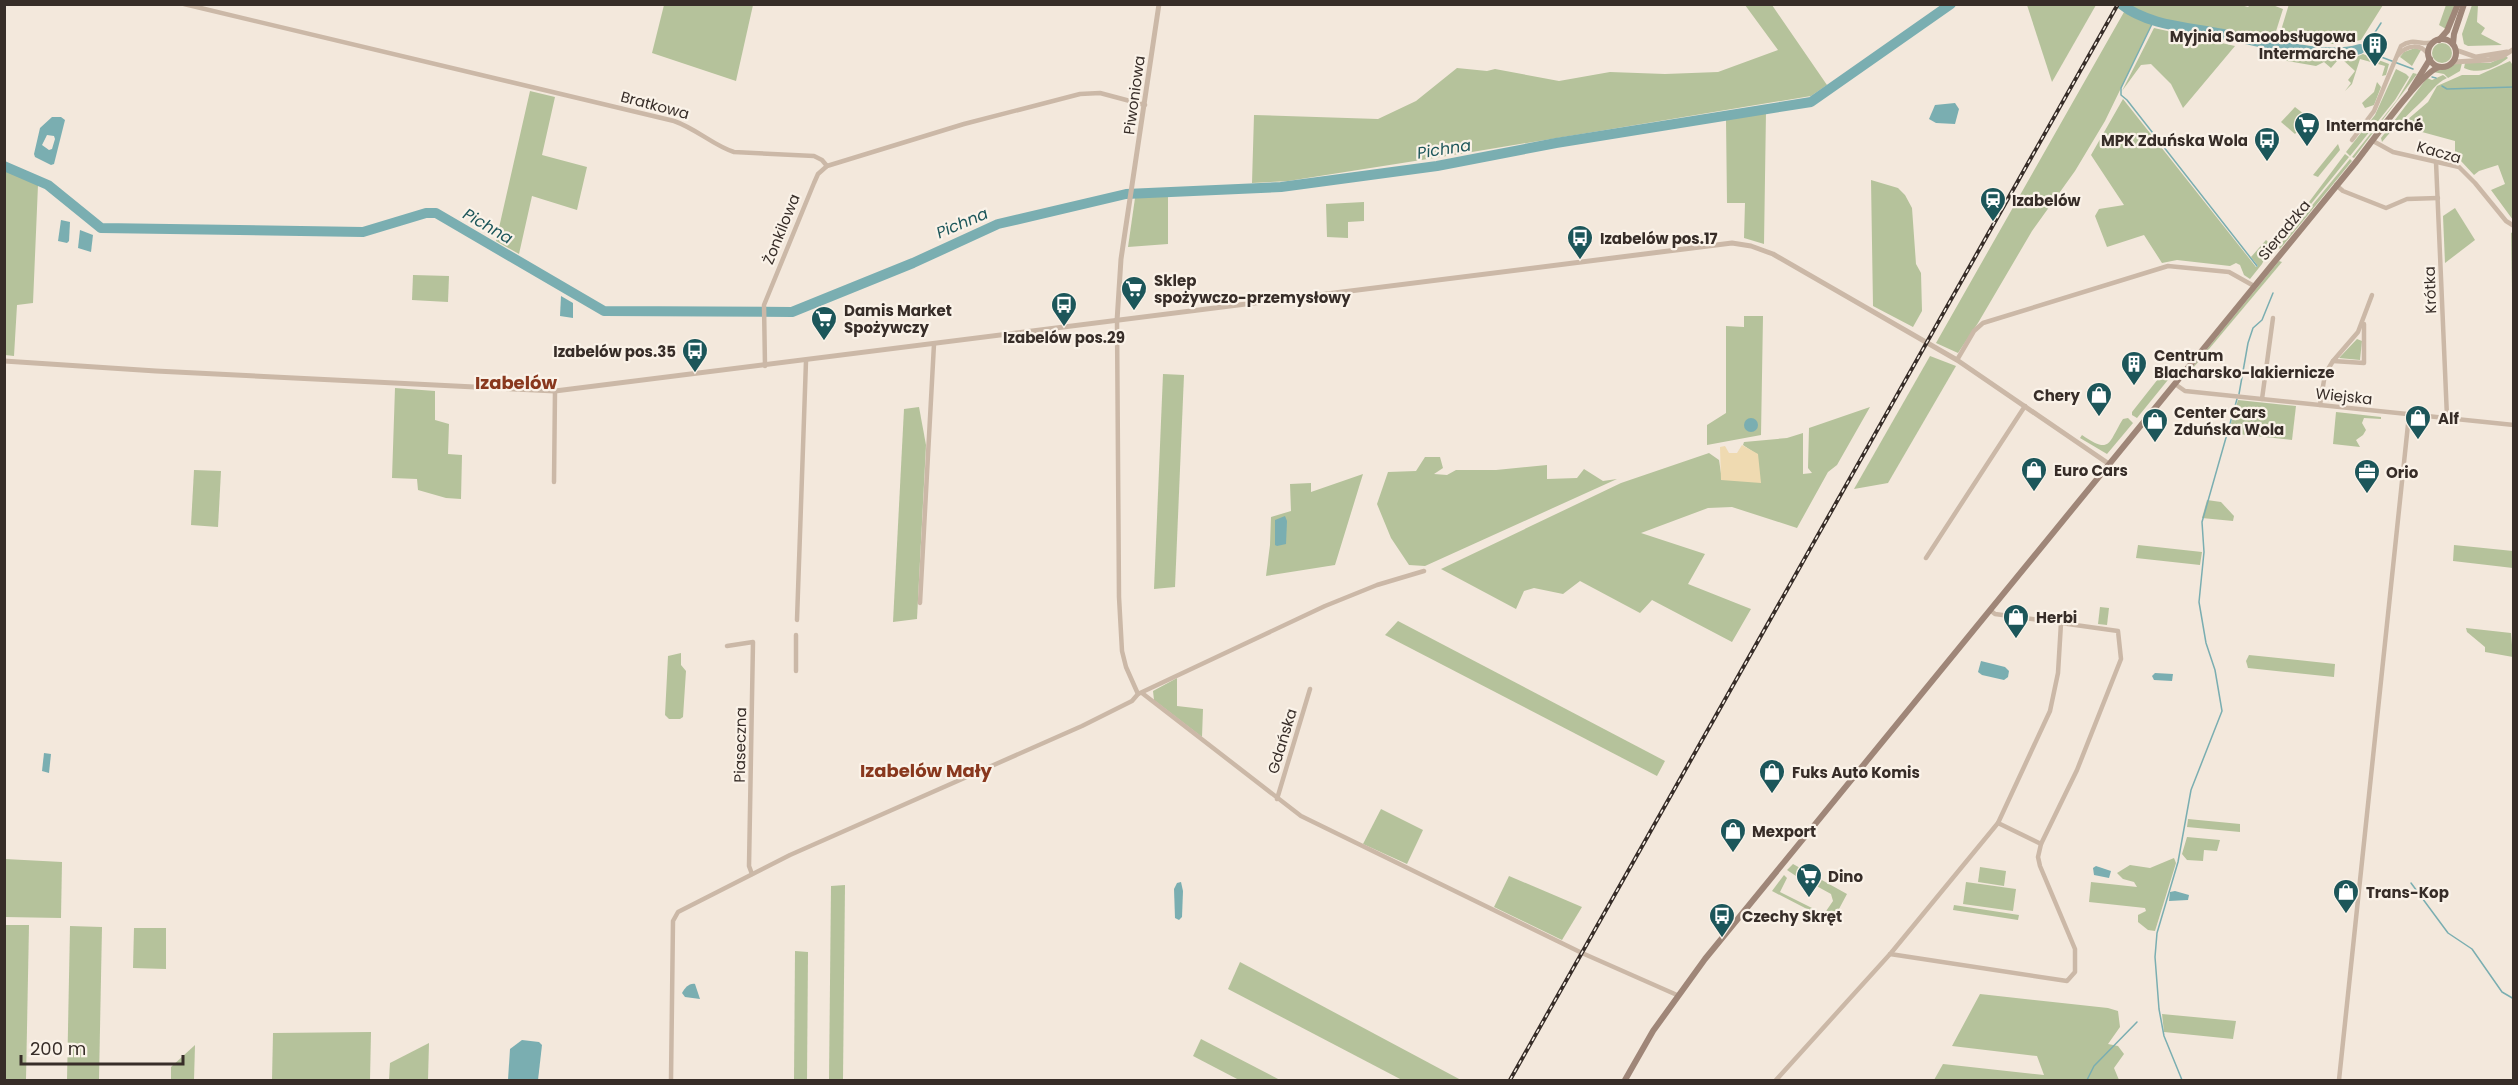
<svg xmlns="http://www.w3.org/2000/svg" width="2518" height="1085" font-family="Poppins,sans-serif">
  <rect width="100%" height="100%" fill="#f3e8dc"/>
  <g fill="#b5c29b">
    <polygon points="2237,4 2248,7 2250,5 2270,4 2283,9 2272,44 2154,20 2105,121 2075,171 2032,231 1978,323 1958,353 1936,343 2128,5"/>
    <path d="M2289,4H2383V5L2361,40C2334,48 2306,42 2279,37Z"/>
    <polygon points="664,5 753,5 736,81 652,53"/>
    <polygon points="1745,5 1772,5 1827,85 1811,96 1472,152 1288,181 1252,183 1254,115 1378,119 1416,101 1457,68 1487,71 1495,69 1559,81 1610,72 1665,74 1718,72 1778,50"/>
    <polygon points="2027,5 2096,5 2052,82"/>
    <polygon points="2446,5 2456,5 2446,29 2439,25"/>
    <polygon points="2472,5 2478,5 2477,22 2485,28 2481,34 2502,45 2468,46 2464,44 2462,34"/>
    <polygon points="2154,28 2235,46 2183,108 2171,84 2151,64 2141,65 2122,91"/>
    <circle cx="2442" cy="53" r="10"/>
    <polygon points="2415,48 2421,50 2412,66 2400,57 2404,52"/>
    <path d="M2265,52C2297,55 2333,68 2363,54L2389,64L2386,75L2382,76L2385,66L2360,59L2352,84L2345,91L2351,83L2348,80L2355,71L2343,60L2337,61L2331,68L2324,62L2316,66L2264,57Z"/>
    <path d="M2506,56L2508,58C2496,68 2479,75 2464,68L2465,63H2490Z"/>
    <polygon points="2510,61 2514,67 2513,220 2491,190 2505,184 2498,165 2479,171 2474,175 2461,161 2455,160 2455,141 2400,126 2428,102 2437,86 2462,75 2479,75"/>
    <polygon points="2458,63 2462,63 2460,71 2448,78 2444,74 2433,72"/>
    <polygon points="2396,69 2406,74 2409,77 2395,100 2350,156 2346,152 2375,115"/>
    <polygon points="2413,73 2417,74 2354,158 2352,157 2397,100"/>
    <path d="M2443,75L2447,78C2435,84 2432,91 2423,100C2409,114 2394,127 2382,142L2381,138L2427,78L2432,80Z"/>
    <polygon points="2377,82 2381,87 2374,105 2365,108 2362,103 2374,92"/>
    <polygon points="530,91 555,97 542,155 587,167 577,210 532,196 519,254 496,241"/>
    <polygon points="2123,99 2256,267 2258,266 2251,257 2266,240 2271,245 2262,264 2250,279 2244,275 2240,265 2236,263 2230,266 2177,260 2162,263 2144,235 2107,247 2095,216 2099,209 2124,205 2091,155"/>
    <polygon points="2295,107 2309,118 2295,134 2281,122"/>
    <polygon points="1766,111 1764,244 1744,238 1745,203 1727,203 1726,119"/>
    <polygon points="2338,144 2340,150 2318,177 2313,175"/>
    <polygon points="2345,154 2349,157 2302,215 2300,214"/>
    <polygon points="2350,159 2352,161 2280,249 2278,247"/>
    <polygon points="4,170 38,185 33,303 17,305 14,356 5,355"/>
    <polygon points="1871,180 1898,188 1905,195 1912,208 1916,264 1921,273 1922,311 1913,327 1873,306"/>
    <polygon points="1168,196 1168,244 1128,247 1135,198"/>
    <polygon points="1364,202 1364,221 1348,222 1348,238 1327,237 1326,204"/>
    <polygon points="2455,208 2475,240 2445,263 2443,216"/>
    <polygon points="2513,232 2513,351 2511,233"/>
    <polygon points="2279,261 2282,262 2183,380 2185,376"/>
    <polygon points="413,275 449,276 448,302 412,300"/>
    <polygon points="1744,316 1763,316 1761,435 1707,445 1707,425 1726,413 1726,326 1744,327"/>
    <polygon points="2357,339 2362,341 2360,360 2339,358"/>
    <polygon points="1930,356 1956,366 1888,483 1854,489"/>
    <polygon points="2175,368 2176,370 2137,418 2132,415 2132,412 2158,379 2160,373 2167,378"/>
    <polygon points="1163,374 1184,375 1175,587 1154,589"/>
    <polygon points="395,388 435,391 435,420 449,424 448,454 462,455 461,499 446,498 418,490 417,479 392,478"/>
    <polygon points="2238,400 2296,406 2292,440 2228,433"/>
    <polygon points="919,407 926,445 917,619 893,622 904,409"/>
    <polygon points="1870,407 1837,465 1828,472 1797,528 1732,507 1708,508 1641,533 1705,554 1688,584 1751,609 1732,642 1652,600 1640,613 1580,581 1563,594 1534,588 1524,591 1516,609 1441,569 1621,483 1709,453 1719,460 1722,480 1758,455 1743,445 1744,442 1787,438 1803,433 1803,474 1812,473 1808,468 1809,428"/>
    <polygon points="2336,412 2381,417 2381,419 2364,418 2362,423 2366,430 2363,435 2356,440 2360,447 2333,444"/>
    <path d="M2128,418L2133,423L2107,454L2080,438L2082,435C2111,455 2108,443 2123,419Z"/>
    <polygon points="1425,457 1440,457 1443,468 1434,474 1447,475 1456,470 1496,470 1547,465 1547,479 1577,478 1584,469 1603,481 1617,479 1425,566 1409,565 1391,538 1377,504 1388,472 1416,471"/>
    <polygon points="194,470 221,471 218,527 191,525"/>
    <polygon points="1363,474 1335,565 1266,576 1270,545 1271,517 1291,511 1290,484 1311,483 1311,492"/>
    <polygon points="2207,500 2221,502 2234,516 2233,521 2202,518"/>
    <polygon points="2138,545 2202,552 2200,565 2136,558"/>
    <polygon points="2454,545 2513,551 2513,568 2453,561"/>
    <polygon points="2100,607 2109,608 2107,625 2098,624"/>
    <polygon points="1398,621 1665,761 1657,776 1385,635"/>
    <polygon points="2466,628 2511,633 2513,657 2485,652 2485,647 2467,632"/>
    <polygon points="681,653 681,665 686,671 683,717 680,719 669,719 665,715 668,656"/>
    <polygon points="2249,655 2335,664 2334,677 2248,668 2246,661"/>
    <polygon points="1177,678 1177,706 1203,709 1202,737 1154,700 1153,691"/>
    <polygon points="1381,809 1423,830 1407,864 1363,844"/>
    <polygon points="2188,819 2240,824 2240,832 2187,827"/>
    <polygon points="2187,837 2220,840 2217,851 2204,850 2203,861 2187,860 2182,854"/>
    <polygon points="2174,858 2176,863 2155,931 2148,930 2138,922 2138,915 2146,911 2145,908 2089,902 2091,882 2137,887 2134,882 2123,879 2117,873 2130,865 2150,868"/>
    <polygon points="5,859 62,862 61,918 5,917"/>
    <polygon points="1793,864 1847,894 1832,922 1772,891 1784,875 1787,878 1780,892 1824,914 1833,901 1831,894 1811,883 1812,880 1802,874 1796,876 1787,870"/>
    <polygon points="1980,867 2006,871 2004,886 1978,882"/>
    <polygon points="1509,876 1582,907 1562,940 1494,907"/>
    <polygon points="1966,882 2016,889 2013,911 1963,904"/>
    <polygon points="845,885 843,1080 829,1080 831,886"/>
    <polygon points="1954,905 2019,915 2018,920 1953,910"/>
    <polygon points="5,925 29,925 26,1080 5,1080"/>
    <polygon points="70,926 102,927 99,1080 67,1080"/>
    <polygon points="134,928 166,928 166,969 133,968"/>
    <polygon points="795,951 808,952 807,1080 794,1080"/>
    <polygon points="1240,962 1461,1080 1402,1080 1228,989"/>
    <polygon points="1980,994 2108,1008 2118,1011 2120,1027 2108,1044 2118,1046 2124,1054 2114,1068 2119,1080 1934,1080 1943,1064 2044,1075 2037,1056 1952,1046"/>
    <polygon points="2162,1014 2236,1021 2233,1039 2164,1032"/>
    <polygon points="371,1032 370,1080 272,1080 273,1033"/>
    <polygon points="1201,1039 1280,1080 1239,1080 1193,1056"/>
    <polygon points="429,1043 428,1080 389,1080 390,1063"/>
    <polygon points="195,1045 194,1080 171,1080 171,1067"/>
  </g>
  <polygon fill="#efdab1" points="1742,445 1758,454 1761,483 1721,480 1720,447 1725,446 1729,453 1737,453"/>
  <g fill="#7aaeb1" fill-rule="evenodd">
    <polygon points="1955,103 1959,109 1955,124 1936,123 1929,119 1935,105"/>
    <path d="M52,117H61L65,120L54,164L51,165L35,157L34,154L40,128ZM47,135L54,136L55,139L52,149L49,150L42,145Z"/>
    <polygon points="61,220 70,222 69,241 67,243 58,241"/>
    <polygon points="80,230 93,235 91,252 78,248"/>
    <polygon points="561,296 573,303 573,318 560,316"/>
    <circle cx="1751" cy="425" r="7"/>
    <polygon points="1285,516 1287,521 1286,544 1277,546 1275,545 1275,520"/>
    <polygon points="1981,661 2005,667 2009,671 2008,677 2004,680 1982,675 1978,672"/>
    <polygon points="2155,673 2173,674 2172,681 2154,680 2152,676"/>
    <polygon points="44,753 51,754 49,773 42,771"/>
    <polygon points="2096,866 2111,871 2109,878 2094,875 2093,868"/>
    <polygon points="1181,882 1183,891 1182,917 1179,920 1175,918 1174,889 1177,883"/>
    <polygon points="2175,891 2189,895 2188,900 2169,901 2170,892"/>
    <path d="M695,984L700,999L685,997L682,993C685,988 689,983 695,984Z"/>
    <polygon points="522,1040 539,1042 542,1045 538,1080 508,1080 510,1049"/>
  </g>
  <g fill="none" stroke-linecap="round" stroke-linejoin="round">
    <g stroke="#7aaeb1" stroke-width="1.5">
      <polyline points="2154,20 2121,88 2121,95 2127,100 2257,266"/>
      <polyline points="2362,48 2367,45 2381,23"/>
      <polyline points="2360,49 2413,69"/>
      <polyline points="2432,77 2436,78"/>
      <polyline points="2442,86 2447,89 2514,87"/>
      <polyline points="2239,394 2248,343 2253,328 2262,320 2273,293"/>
      <polyline points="2411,883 2448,933 2472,949 2502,992 2514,999"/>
      <polyline points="2087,1080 2094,1066 2137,1022"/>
      <polyline points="2182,1080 2164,1036 2159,1009 2155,957 2157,933 2178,862 2191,790 2222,711 2215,670 2206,643 2199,602 2204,552 2202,522 2237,399"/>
    </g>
    <g stroke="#7aaeb1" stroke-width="10">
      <path d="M2121,4C2148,26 2190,27 2223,34C2255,41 2287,49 2319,52C2333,53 2347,53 2360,49"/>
      <polyline points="4,166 48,185 101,228 363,232 426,213 436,213 604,311 792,312 913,263 998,224 1126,194 1281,187 1437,166 1556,143 1811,102 1951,4"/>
    </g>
    <g stroke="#cbb8a7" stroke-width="4.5">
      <path d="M184,4L674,121C697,129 714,146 734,152L814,156L822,160L827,166L964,124L1080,94L1100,93L1145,105"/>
      <path d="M2398,55C2407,45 2420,43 2428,54"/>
      <path d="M2352,140L2374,111L2401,46C2413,37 2422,46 2434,42"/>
      <polyline points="2373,141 2393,152 2459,167 2475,183 2506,221 2514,226"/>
      <polyline points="2436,162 2447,417"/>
      <polyline points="2336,185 2343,191 2386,208 2407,199 2438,198"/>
      <polyline points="1117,321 1119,597 1122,651 1126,667 1138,694"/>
      <polyline points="1957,360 1974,331 1983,323 2168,266 2229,272 2254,286"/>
      <polyline points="2333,361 2364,363 2364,324"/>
      <polyline points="765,366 764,305 814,183 818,174 827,166"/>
      <polyline points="2175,384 2185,391 2514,425"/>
      <polyline points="2262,399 2273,318"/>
      <polyline points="2320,405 2325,374 2333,361 2358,332 2372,295"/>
      <polyline points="554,482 555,391"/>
      <polyline points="1926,558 2025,406"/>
      <polyline points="920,603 934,344"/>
      <polyline points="797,620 806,361"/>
      <polyline points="727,646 753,642 749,866 752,874"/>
      <polyline points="796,671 796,635"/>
      <polyline points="1142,693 1301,816 1582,953 1677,995"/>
      <polyline points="1277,799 1310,689"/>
      <polyline points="1998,823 2041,844"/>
      <polyline points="1890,954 2067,981 2075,972 2075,949 2040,866 2038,857 2041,844 2077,770 2121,659 2118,631 2061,623"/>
      <polyline points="671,1080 673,921 678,912 790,855 1082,726 1132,701 1138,694 1325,606 1377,585 1424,571"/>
      <polyline points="1776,1080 1891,953 1998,823 2050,711 2058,673 2061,623 1995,614 1990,610"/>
      <polyline points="2339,1080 2409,415"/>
    </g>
    <g stroke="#cbb8a7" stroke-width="5">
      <polyline points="2456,50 2476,57 2507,52"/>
      <polyline points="2453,62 2489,60 2503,56 2514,49"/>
      <polyline points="1117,321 1121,259 1159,4"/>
      <polyline points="4,361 156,371 555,391 1732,243 1751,246 1773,254 1957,360 2109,464"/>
    </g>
    <g stroke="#9f8678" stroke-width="6">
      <circle cx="2442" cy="53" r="14"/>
      <polyline points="2439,40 2447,31 2458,4"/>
      <polyline points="2453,44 2454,34 2464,4"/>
      <polyline points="2411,90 2430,59"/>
      <path d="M1625,1080L1653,1031L1705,959L2356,162C2372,142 2419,74 2439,67"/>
    </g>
    <defs>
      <polyline id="rail" points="1510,1080 2118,4"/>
    </defs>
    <use href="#rail" stroke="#372d28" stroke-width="4"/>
    <use href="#rail" stroke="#faf2e8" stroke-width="1.5" stroke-dasharray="4.5" stroke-linecap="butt"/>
  </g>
  <defs>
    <symbol id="building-pin" viewBox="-11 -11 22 30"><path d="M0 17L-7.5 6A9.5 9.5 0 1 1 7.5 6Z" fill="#1c565a" stroke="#faf2e8"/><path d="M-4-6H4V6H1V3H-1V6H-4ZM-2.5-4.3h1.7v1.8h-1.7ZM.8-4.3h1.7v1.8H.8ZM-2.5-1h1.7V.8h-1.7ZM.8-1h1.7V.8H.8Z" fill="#fff"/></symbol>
    <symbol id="supermarket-pin" viewBox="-11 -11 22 30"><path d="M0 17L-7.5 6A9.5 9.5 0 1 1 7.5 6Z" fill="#1c565a" stroke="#faf2e8"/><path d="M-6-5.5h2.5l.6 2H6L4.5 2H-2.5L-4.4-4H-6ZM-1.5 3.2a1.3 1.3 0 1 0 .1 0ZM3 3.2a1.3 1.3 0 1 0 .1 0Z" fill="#fff"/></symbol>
    <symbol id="bus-pin" viewBox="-11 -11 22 30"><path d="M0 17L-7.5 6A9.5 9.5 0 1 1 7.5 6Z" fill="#1c565a" stroke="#faf2e8"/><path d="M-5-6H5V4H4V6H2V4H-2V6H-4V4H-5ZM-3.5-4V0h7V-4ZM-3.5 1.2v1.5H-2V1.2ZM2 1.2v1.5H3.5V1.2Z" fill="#fff"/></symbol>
    <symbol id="station-pin" viewBox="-11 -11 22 30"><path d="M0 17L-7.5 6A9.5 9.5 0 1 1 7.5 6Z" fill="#1c565a" stroke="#faf2e8"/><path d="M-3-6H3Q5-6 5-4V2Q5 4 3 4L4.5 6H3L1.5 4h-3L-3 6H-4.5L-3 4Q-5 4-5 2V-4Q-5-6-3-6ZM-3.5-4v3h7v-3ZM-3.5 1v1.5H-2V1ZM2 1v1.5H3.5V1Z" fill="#fff"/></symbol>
    <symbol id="shop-pin" viewBox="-11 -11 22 30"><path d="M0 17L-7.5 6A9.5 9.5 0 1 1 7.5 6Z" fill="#1c565a" stroke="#faf2e8"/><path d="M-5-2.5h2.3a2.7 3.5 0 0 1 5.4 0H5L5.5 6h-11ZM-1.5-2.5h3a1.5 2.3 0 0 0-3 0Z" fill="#fff"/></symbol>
    <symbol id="office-pin" viewBox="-11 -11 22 30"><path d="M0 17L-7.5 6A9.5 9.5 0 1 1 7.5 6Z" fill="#1c565a" stroke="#faf2e8"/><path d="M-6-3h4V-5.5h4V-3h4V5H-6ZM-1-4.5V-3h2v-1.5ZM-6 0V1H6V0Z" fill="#fff"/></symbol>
  </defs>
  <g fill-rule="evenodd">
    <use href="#building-pin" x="2360" y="30" width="30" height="40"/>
    <use href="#supermarket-pin" x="2292" y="110" width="30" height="40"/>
    <use href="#bus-pin" x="2252" y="125" width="30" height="40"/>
    <use href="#station-pin" x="1978" y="185" width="30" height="40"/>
    <use href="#bus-pin" x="1565" y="223" width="30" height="40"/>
    <use href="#supermarket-pin" x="1119" y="274" width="30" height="40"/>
    <use href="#bus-pin" x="1049" y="290" width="30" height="40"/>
    <use href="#supermarket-pin" x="809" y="304" width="30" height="40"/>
    <use href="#bus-pin" x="680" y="336" width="30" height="40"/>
    <use href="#building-pin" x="2119" y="349" width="30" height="40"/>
    <use href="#shop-pin" x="2084" y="380" width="30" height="40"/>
    <use href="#shop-pin" x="2403" y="403" width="30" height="40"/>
    <use href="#shop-pin" x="2140" y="406" width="30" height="40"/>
    <use href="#shop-pin" x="2019" y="455" width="30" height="40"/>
    <use href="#office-pin" x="2352" y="457" width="30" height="40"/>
    <use href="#shop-pin" x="2001" y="602" width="30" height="40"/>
    <use href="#shop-pin" x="1757" y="757" width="30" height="40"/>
    <use href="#shop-pin" x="1718" y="816" width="30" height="40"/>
    <use href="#supermarket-pin" x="1794" y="861" width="30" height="40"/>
    <use href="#shop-pin" x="2331" y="877" width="30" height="40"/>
    <use href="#bus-pin" x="1707" y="901" width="30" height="40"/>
  </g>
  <g text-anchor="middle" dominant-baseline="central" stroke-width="4.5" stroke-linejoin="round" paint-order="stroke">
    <g font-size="15" font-weight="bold" fill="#372d28" stroke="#faf2e8" text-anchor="start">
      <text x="2356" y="36" text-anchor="end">Myjnia Samoobsługowa<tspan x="2356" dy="17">Intermarche</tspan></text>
      <text x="2326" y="125">Intermarché</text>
      <text x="2248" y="140" text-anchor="end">MPK Zduńska Wola</text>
      <text x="2012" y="200">Izabelów</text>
      <text x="1600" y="238">Izabelów pos.17</text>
      <text x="1154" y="280">Sklep<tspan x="1154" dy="17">spożywczo-przemysłowy</tspan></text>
      <text x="844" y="310">Damis Market<tspan x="844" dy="17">Spożywczy</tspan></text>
      <text x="1064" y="337" text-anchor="middle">Izabelów pos.29</text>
      <text x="676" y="351" text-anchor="end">Izabelów pos.35</text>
      <text x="2154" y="355">Centrum<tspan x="2154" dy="17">Blacharsko-lakiernicze</tspan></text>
      <text x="2080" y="395" text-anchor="end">Chery</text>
      <text x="2174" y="412">Center Cars<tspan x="2174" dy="17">Zduńska Wola</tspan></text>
      <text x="2438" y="418">Alf</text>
      <text x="2054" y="470">Euro Cars</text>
      <text x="2386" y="472">Orio</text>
      <text x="2036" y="617">Herbi</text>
      <text x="1792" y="772">Fuks Auto Komis</text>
      <text x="1752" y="831">Mexport</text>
      <text x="1828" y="876">Dino</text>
      <text x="2366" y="892">Trans-Kop</text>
      <text x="1742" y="916">Czechy Skręt</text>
    </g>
    <g font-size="15" fill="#372d28" stroke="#faf2e8">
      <text transform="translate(1134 95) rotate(-82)">Piwoniowa</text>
      <text transform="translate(655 105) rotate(15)">Bratkowa</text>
      <text transform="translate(2439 152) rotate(16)">Kacza</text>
      <text transform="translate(781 229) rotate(-68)">Żonkilowa</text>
      <text transform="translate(2284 230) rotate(-51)">Sieradzka</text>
      <text transform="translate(2430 290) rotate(-92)">Krótka</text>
      <text transform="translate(2344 396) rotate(6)">Wiejska</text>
      <text transform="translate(1282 741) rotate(-73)">Gdańska</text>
      <text transform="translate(740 745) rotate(-89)">Piaseczna</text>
    </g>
    <g font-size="16" font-style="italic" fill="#1c565a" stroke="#faf2e8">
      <text transform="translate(1444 149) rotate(-9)">Pichna</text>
      <text transform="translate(962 223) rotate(-23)">Pichna</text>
      <text transform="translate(488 226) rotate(30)">Pichna</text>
    </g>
    <g font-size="18" font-weight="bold" fill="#89381e" stroke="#faf2e8">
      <text x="516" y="382">Izabelów</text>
      <text x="926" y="770">Izabelów Mały</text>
    </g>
  </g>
  <rect width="2518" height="1085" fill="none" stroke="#372d28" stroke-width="12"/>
  <path d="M21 1055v9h162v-9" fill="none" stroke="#372d28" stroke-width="3"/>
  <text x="30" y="1055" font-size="18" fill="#372d28" stroke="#faf2e8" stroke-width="4.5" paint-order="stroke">200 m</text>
</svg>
